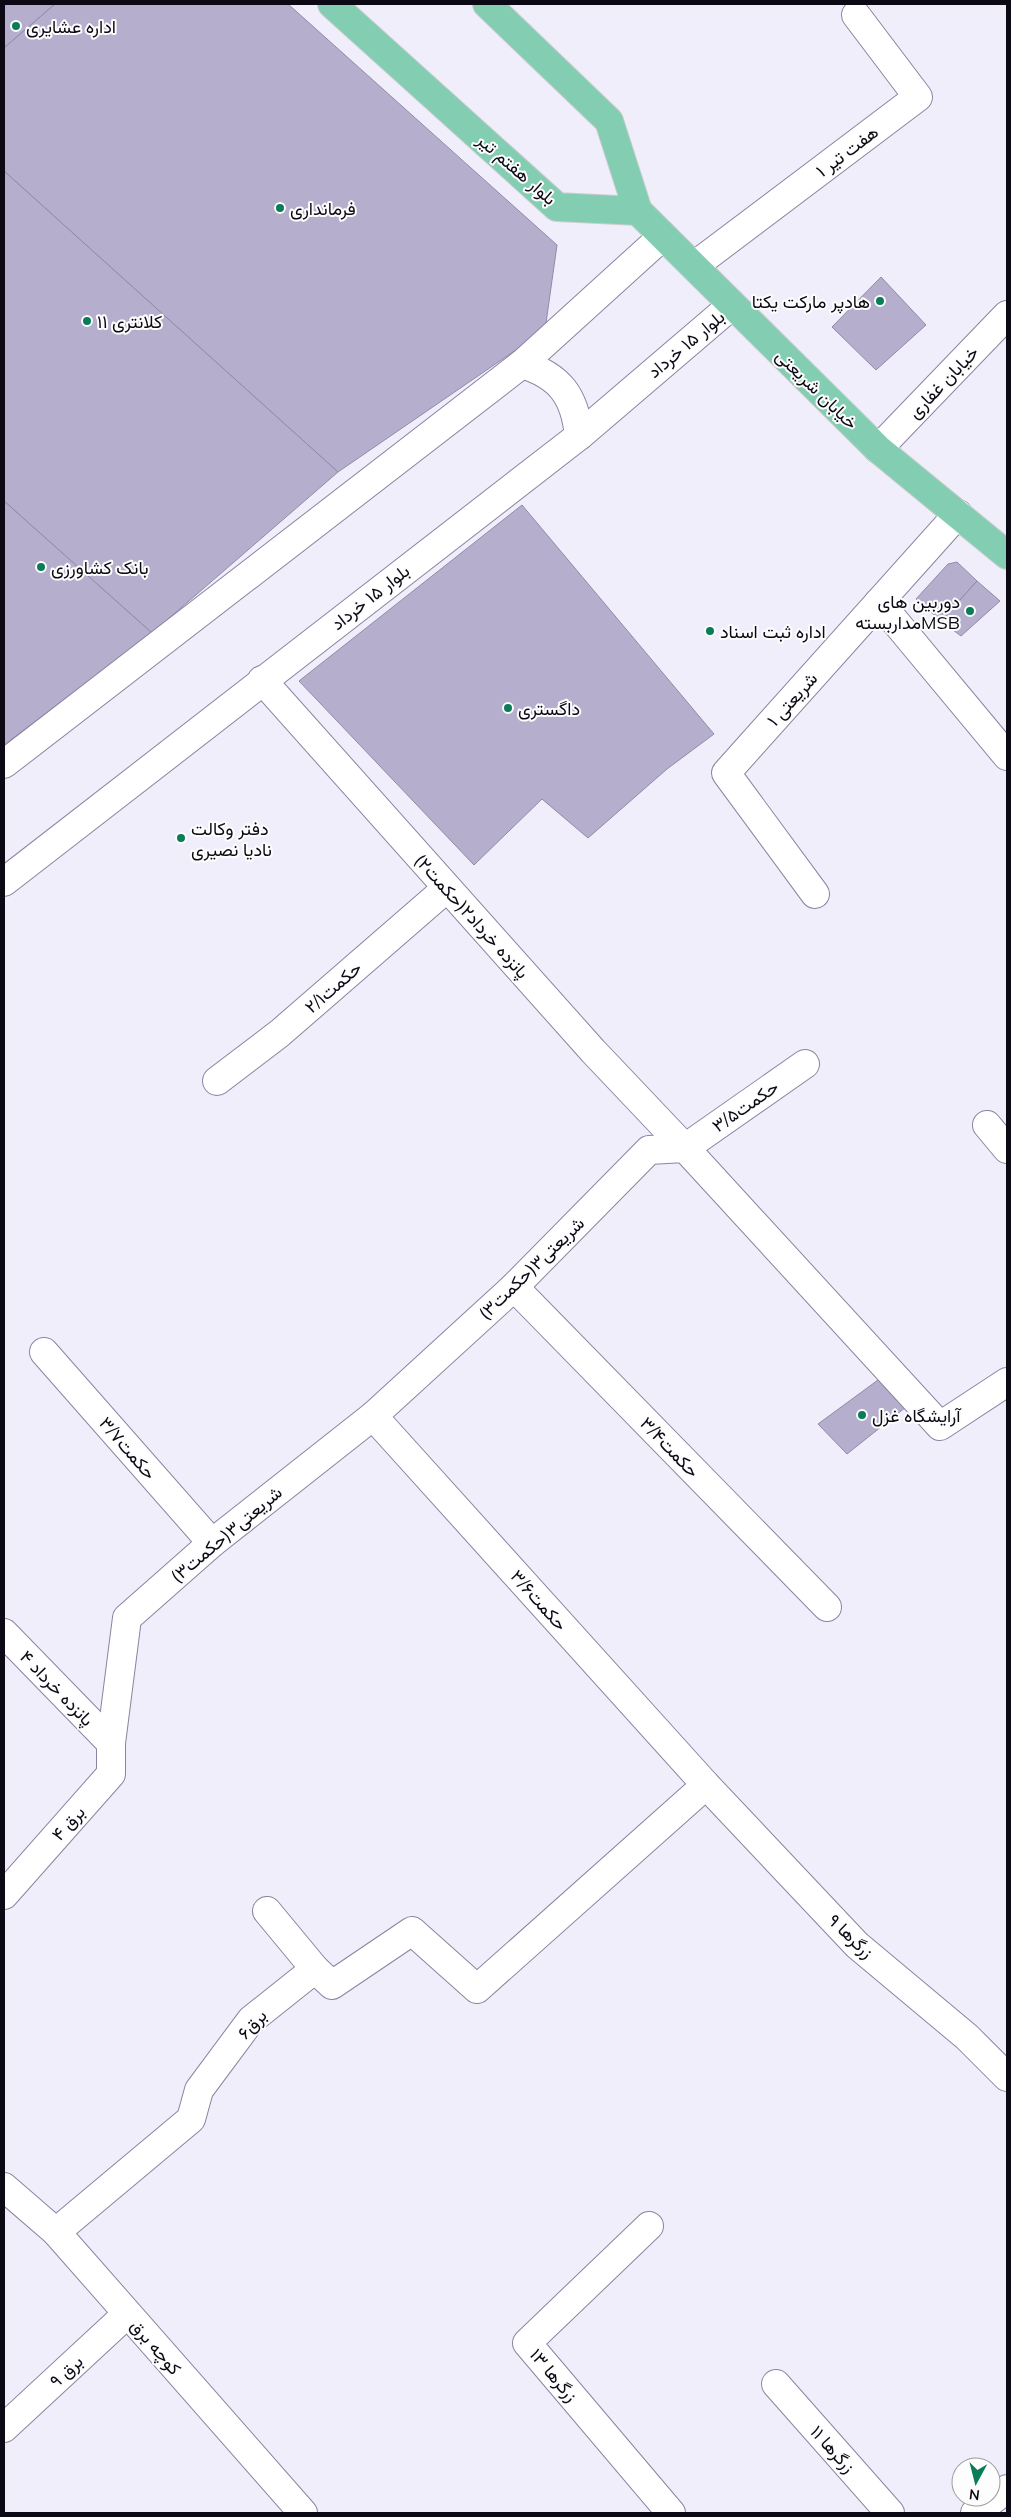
<svg xmlns="http://www.w3.org/2000/svg" width="1011" height="2517" font-family="Mulish,Vazirmatn,sans-serif">
  <rect width="100%" height="100%" fill="#f1eefb"/>
  <g fill="#b6aecd" stroke="#928aa8">
    <polygon points="4,4 55,4 4,48"/>
    <polygon points="55,4 288,4 557,245 545,330 338,472 4,171 4,48"/>
    <polygon points="4,171 338,472 152,633 4,501"/>
    <polygon points="881,277 926,325 876,370 832,327"/>
    <polygon points="4,501 152,633 4,745"/>
    <polygon points="522,505 714,734 667,769 588,838 542,799 474,865 299,681"/>
    <polygon points="957,562 977,581 941,621 916,599 948,564"/>
    <polygon points="977,581 1000,601 961,636 941,621"/>
    <polygon points="878,1380 906,1407 847,1454 818,1424"/>
  </g>
  <g fill="none" stroke-linecap="round" stroke-linejoin="round">
    <defs>
      <g id="street">
        <polyline points="694,266 918,97 856,15"/>
        <polyline points="879,602 1007,756"/>
        <polyline points="262,680 593,1051 685,1148 805,1064"/>
        <polyline points="815,894 726,773 958,514"/>
        <polyline points="217,1081 280,1033 447,888"/>
        <polyline points="987,1125 1007,1149"/>
        <polyline points="514,1287 827,1607"/>
        <polyline points="44,1352 212,1543"/>
        <polyline points="373,1416 706,1785 857,1945 967,2037 1007,2077"/>
        <polyline points="4,1633 111,1743"/>
        <polyline points="4,1895 111,1774 111,1743 127,1618 212,1543 373,1416 514,1287 649,1150 685,1148 940,1426 1007,1382"/>
        <polyline points="267,1911 315,1969"/>
        <polyline points="4,2187 56,2232 303,2513"/>
        <polyline points="649,2226 527,2343 671,2513"/>
        <polyline points="56,2232 191,2119 199,2090 251,2020 315,1969 332,1985 412,1931 477,1989 706,1785"/>
        <polyline points="776,2384 890,2513"/>
        <polyline points="4,2428 127,2314"/>
        <polyline points="975,2513 1007,2489"/>
      </g>
      <g id="secondary">
        <path d="M522,364C560,376 575,396 579,436"/>
        <polyline points="878,449 1007,315"/>
        <polyline points="4,764 522,364 663,236"/>
        <polyline points="4,882 579,436 731,306"/>
      </g>
      <g id="primary">
        <polyline points="332,4 557,207 638,211"/>
        <polyline points="487,4 609,121 638,211 878,449 1007,555"/>
      </g>
    </defs>
    <use href="#street" stroke="#8b84a1" stroke-width="30"/>
    <use href="#secondary" stroke="#8b84a1" stroke-width="30"/>
    <use href="#primary" stroke="#ceced0" stroke-width="30"/>
    <use href="#street" stroke="#fff" stroke-width="28"/>
    <use href="#secondary" stroke="#fff" stroke-width="28"/>
    <use href="#primary" stroke="#83ceb3" stroke-width="28"/>
  </g>
  <g fill="#0a7c58" stroke="#fdfdfd" stroke-width="2">
    <circle cx="16" cy="26" r="5"/>
    <circle cx="280" cy="208" r="5"/>
    <circle cx="880" cy="301" r="5"/>
    <circle cx="87" cy="321" r="5"/>
    <circle cx="41" cy="567" r="5"/>
    <circle cx="970" cy="611" r="5"/>
    <circle cx="710" cy="631" r="5"/>
    <circle cx="508" cy="708" r="5"/>
    <circle cx="181" cy="838" r="5"/>
    <circle cx="862" cy="1415" r="5"/>
  </g>
  <g text-anchor="middle" dominant-baseline="central" stroke-width="4" stroke-linejoin="round" paint-order="stroke">
    <g font-size="18" fill="#0c0914" stroke="#fdfdfd" text-anchor="start">
      <text x="26" y="26">اداره عشایری</text>
      <text x="290" y="208">فرمانداری</text>
      <text x="870" y="301" text-anchor="end">هادپر مارکت یکتا</text>
      <text x="97" y="321">کلانتری ۱۱</text>
      <text x="51" y="567">بانک کشاورزی</text>
      <text x="960" y="601" text-anchor="end">دوربین های<tspan x="960" dy="21">مداربستهMSB</tspan></text>
      <text x="720" y="631">اداره ثبت اسناد</text>
      <text x="518" y="708">داگستری</text>
      <text x="191" y="828">دفتر وکالت<tspan x="191" dy="21">نادیا نصیری</tspan></text>
      <text x="872" y="1415">آرایشگاه غزل</text>
    </g>
    <g font-size="18" fill="#0c0914" stroke="#fdfdfd">
      <text transform="translate(847 151) rotate(-37)">هفت تیر ۱</text>
      <text transform="translate(517 169) rotate(41)">بلوار هفتم تیر</text>
      <text transform="translate(686 344) rotate(-40)">بلوار ۱۵ خرداد</text>
      <text transform="translate(943 382) rotate(-46)">خیابان غفاری</text>
      <text transform="translate(817 389) rotate(44)">خیابان شریعتی</text>
      <text transform="translate(370 597) rotate(-38)">بلوار ۱۵ خرداد</text>
      <text transform="translate(792 699) rotate(-48)">شریعتی ۱</text>
      <text transform="translate(472 916) rotate(48)">پانزده خرداد۲(حکمت۲)</text>
      <text transform="translate(333 987) rotate(-41)">حکمت۲/۱</text>
      <text transform="translate(745 1106) rotate(-35)">حکمت۳/۵</text>
      <text transform="translate(531 1268) rotate(-44)">شریعتی۳(حکمت۳)</text>
      <text transform="translate(670 1447) rotate(46)">حکمت۳/۴</text>
      <text transform="translate(128 1448) rotate(49)">حکمت۳/۷</text>
      <text transform="translate(226 1534) rotate(-40)">شریعتی۳(حکمت۳)</text>
      <text transform="translate(539 1600) rotate(48)">حکمت۳/۶</text>
      <text transform="translate(57 1688) rotate(46)">پانزده خرداد ۴</text>
      <text transform="translate(68 1823) rotate(-48)">برق ۴</text>
      <text transform="translate(851 1936) rotate(44)">زرگرها ۹</text>
      <text transform="translate(252 2024) rotate(-47)">برق۶</text>
      <text transform="translate(156 2347) rotate(49)">کوچه برق</text>
      <text transform="translate(66 2371) rotate(-43)">برق ۹</text>
      <text transform="translate(554 2375) rotate(50)">زرگرها ۱۳</text>
      <text transform="translate(833 2449) rotate(48)">زرگرها ۱۱</text>
    </g>
  </g>
  <rect width="1011" height="2517" fill="none" stroke="#0c0914" stroke-width="10"/>
  <g transform="translate(976 2482) rotate(187)"><circle r="24" fill="#fdfdfd" stroke="#9d9ba0"/>
  <path d="M0-4L9 19L0 12L-9 19Z" fill="#0a7c58"/>
  <text y="-8" font-size="14" font-weight="bold" text-anchor="middle" fill="#0c0914">N</text>
  </g>
</svg>
